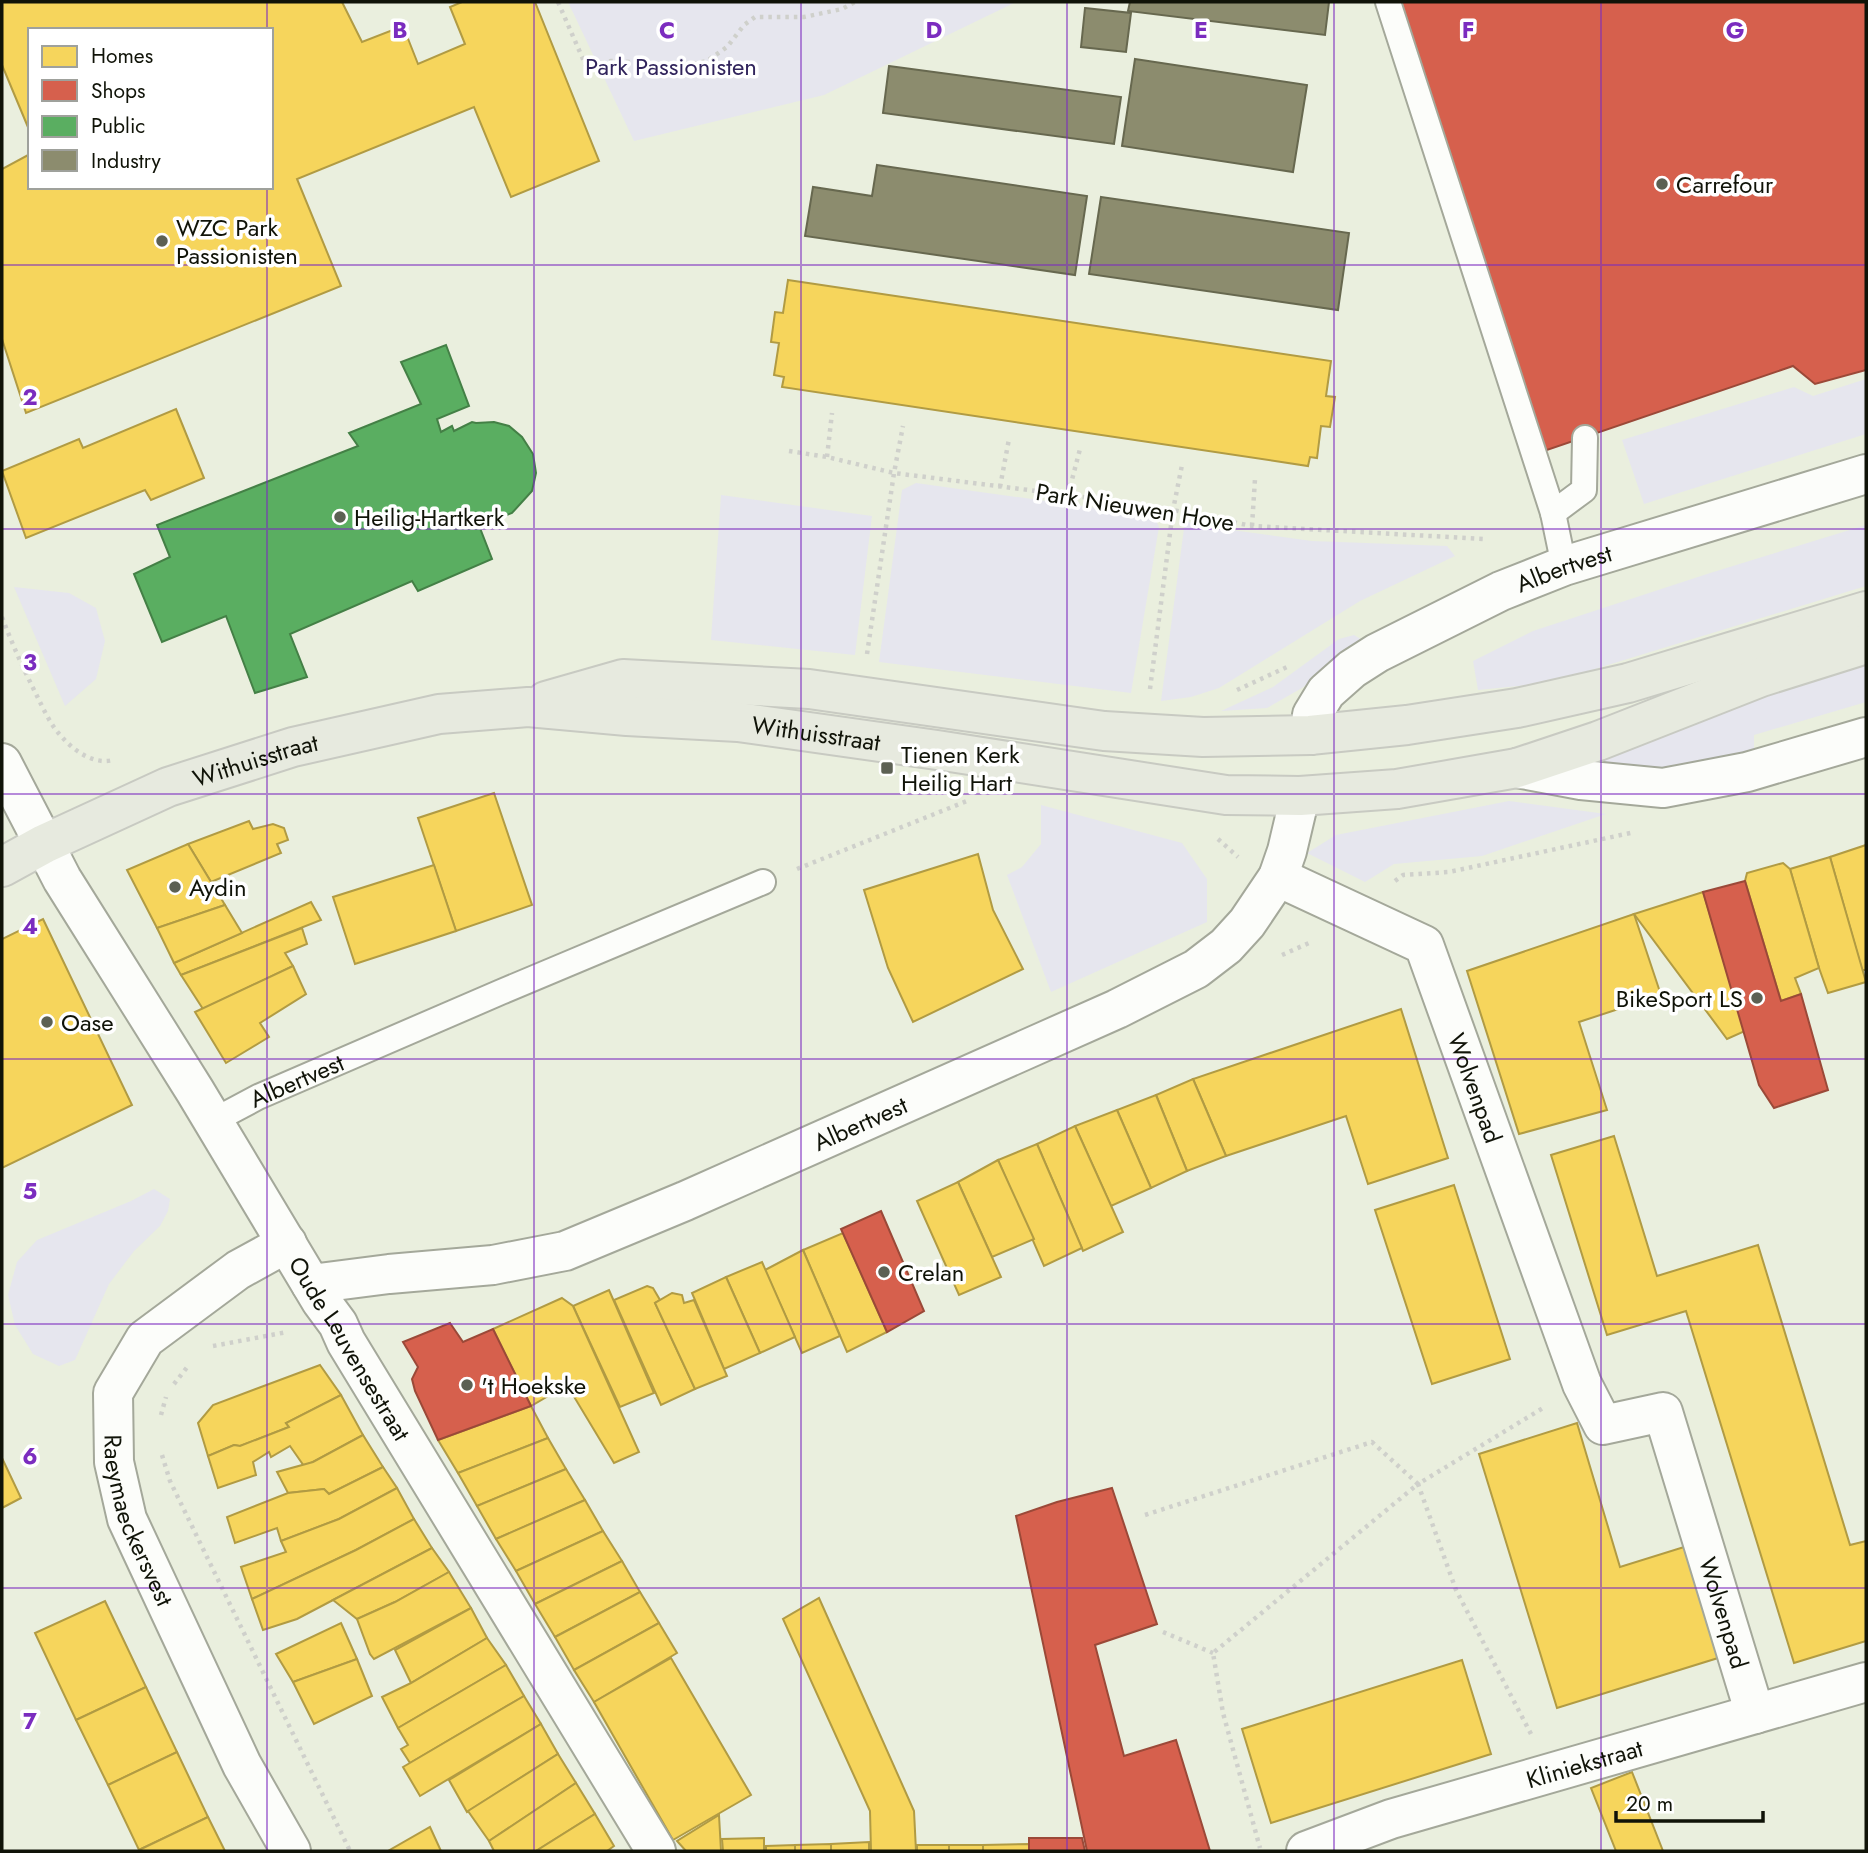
<svg xmlns="http://www.w3.org/2000/svg" width="1868" height="1853" font-family="Jost,sans-serif">
  <rect width="100%" height="100%" fill="#eaefde"/>
  <g fill="#e6e6ee">
    <polygon points="568,2 1016,2 824,95 634,141"/>
    <polygon points="1866,379 1866,434 1644,504 1622,440 1794,387 1813,396"/>
    <polygon points="916,483 1154,516 1159,527 1131,693 879,662 902,490"/>
    <polygon points="721,495 872,516 855,655 711,640"/>
    <polygon points="1185,521 1203,526 1312,541 1447,546 1455,556 1360,601 1219,688 1191,697 1161,701"/>
    <polygon points="1866,525 1866,586 1549,683 1478,690 1473,661 1533,631 1707,574"/>
    <polygon points="14,587 69,593 96,608 105,641 96,679 65,706"/>
    <polygon points="1354,635 1364,641 1334,662 1302,688 1267,708 1221,711 1273,687 1339,639"/>
    <polygon points="1866,658 1866,702 1754,735 1754,757 1684,770 1586,761"/>
    <polygon points="1509,801 1606,814 1482,856 1394,864 1365,882 1307,853 1336,835"/>
    <polygon points="1041,805 1182,843 1207,879 1207,922 1051,992 1007,875 1022,867 1041,844"/>
    <polygon points="154,1189 170,1199 168,1211 160,1226 134,1251 109,1284 75,1360 59,1366 33,1354 15,1325 8,1295 17,1262 37,1240 131,1201"/>
  </g>
  <g fill="#f6d55c" stroke="#b19b43" stroke-width="2">
    <polygon points="2,2 342,2 362,42 403,26 418,64 465,44 450,7 462,2 535,2 599,161 511,197 474,107 297,179 341,286 26,413 2,339 2,169 30,154 30,187 271,187 271,30 30,30 30,132 2,65"/>
    <polygon points="788,280 1331,361 1326,396 1335,397 1330,427 1321,426 1317,458 1310,457 1308,466 782,387 784,377 774,375 779,343 771,342 775,312 783,313"/>
    <polygon points="176,409 204,478 151,500 145,490 26,538 2,471 79,439 83,448"/>
    <polygon points="494,793 532,905 456,931 418,818"/>
    <polygon points="249,821 253,829 273,824 284,828 288,840 277,844 281,853 211,882 188,844"/>
    <polygon points="188,844 225,905 157,928 127,870"/>
    <polygon points="1866,845 1866,970 1862,970 1830,857"/>
    <polygon points="978,854 993,910 1023,969 913,1022 888,968 864,890"/>
    <polygon points="1830,857 1866,982 1828,993 1819,968 1790,869"/>
    <polygon points="1783,863 1790,869 1819,968 1795,978 1801,994 1781,1001 1745,881 1747,873"/>
    <polygon points="434,865 456,931 355,964 333,897"/>
    <polygon points="1703,892 1745,1031 1727,1039 1634,914"/>
    <polygon points="311,902 321,920 181,975 174,963"/>
    <polygon points="225,905 242,933 174,963 157,928"/>
    <polygon points="1634,914 1661,995 1579,1022 1607,1110 1519,1134 1467,971"/>
    <polygon points="43,919 132,1105 2,1168 2,939"/>
    <polygon points="302,928 307,944 285,953 293,966 203,1009 181,975"/>
    <polygon points="293,966 306,994 260,1023 269,1037 226,1063 195,1012"/>
    <polygon points="1401,1009 1448,1158 1368,1184 1346,1116 1226,1156 1193,1079"/>
    <polygon points="1193,1079 1226,1156 1187,1171 1156,1095"/>
    <polygon points="1156,1095 1187,1171 1151,1188 1117,1110"/>
    <polygon points="1117,1110 1151,1188 1111,1206 1075,1126"/>
    <polygon points="1075,1126 1123,1232 1083,1251 1037,1144"/>
    <polygon points="1614,1136 1657,1276 1758,1245 1850,1545 1866,1541 1866,1641 1794,1663 1686,1311 1607,1335 1551,1155"/>
    <polygon points="1037,1144 1082,1248 1044,1266 998,1160"/>
    <polygon points="998,1160 1034,1239 992,1257 958,1182"/>
    <polygon points="958,1182 1001,1277 959,1295 917,1201"/>
    <polygon points="1454,1185 1510,1359 1432,1384 1375,1210"/>
    <polygon points="843,1233 887,1332 847,1352 803,1250"/>
    <polygon points="803,1250 840,1336 802,1353 765,1270"/>
    <polygon points="762,1262 795,1337 760,1353 726,1277"/>
    <polygon points="726,1277 760,1353 724,1369 692,1293"/>
    <polygon points="647,1286 653,1288 660,1300 655,1303 695,1389 661,1405 614,1300"/>
    <polygon points="609,1290 654,1393 620,1407 573,1306"/>
    <polygon points="672,1293 682,1295 684,1303 694,1300 727,1376 695,1389 655,1303"/>
    <polygon points="562,1298 573,1306 639,1452 614,1463 567,1385 531,1406 493,1329"/>
    <polygon points="320,1365 341,1395 286,1423 289,1427 240,1446 234,1445 208,1456 198,1423 213,1405"/>
    <polygon points="341,1395 363,1435 313,1462 304,1466 290,1446 271,1457 269,1452 253,1462 256,1475 218,1488 208,1456 234,1445 240,1446 289,1427 286,1423"/>
    <polygon points="531,1406 548,1438 458,1473 438,1440"/>
    <polygon points="1577,1423 1620,1567 1684,1547 1718,1658 1557,1708 1479,1454"/>
    <polygon points="363,1435 383,1467 329,1494 324,1489 288,1493 277,1472 313,1462"/>
    <polygon points="548,1438 566,1469 477,1506 458,1473"/>
    <polygon points="2,1458 21,1498 2,1508"/>
    <polygon points="383,1467 397,1488 339,1519 281,1541 277,1528 235,1543 227,1517 288,1493 324,1489 329,1494"/>
    <polygon points="566,1469 585,1500 496,1539 477,1506"/>
    <polygon points="397,1488 414,1519 356,1550 252,1599 241,1567 286,1552 281,1541 339,1519"/>
    <polygon points="585,1500 603,1531 516,1571 496,1539"/>
    <polygon points="414,1519 432,1548 297,1619 263,1630 252,1599 356,1550"/>
    <polygon points="603,1531 622,1561 535,1604 516,1571"/>
    <polygon points="432,1548 449,1572 395,1602 357,1619 333,1600"/>
    <polygon points="622,1561 640,1592 555,1637 535,1604"/>
    <polygon points="449,1572 471,1608 374,1659 370,1654 357,1619 395,1602"/>
    <polygon points="640,1592 659,1623 574,1670 555,1637"/>
    <polygon points="819,1598 914,1811 916,1851 871,1851 870,1811 783,1619"/>
    <polygon points="105,1601 146,1687 76,1720 35,1633"/>
    <polygon points="471,1608 487,1638 411,1683 395,1650"/>
    <polygon points="341,1623 357,1659 293,1682 276,1654"/>
    <polygon points="659,1623 677,1653 594,1702 574,1670"/>
    <polygon points="487,1638 506,1665 398,1728 382,1697 411,1683"/>
    <polygon points="671,1658 751,1795 673,1840 594,1702"/>
    <polygon points="357,1659 372,1696 314,1724 293,1682"/>
    <polygon points="1462,1660 1491,1754 1271,1823 1242,1729"/>
    <polygon points="506,1665 524,1696 410,1763 401,1749 408,1745 398,1728"/>
    <polygon points="146,1687 177,1752 108,1785 76,1720"/>
    <polygon points="524,1696 541,1724 420,1796 403,1767"/>
    <polygon points="541,1724 558,1754 467,1812 449,1780"/>
    <polygon points="177,1752 208,1817 139,1850 108,1785"/>
    <polygon points="558,1754 576,1783 489,1841 468,1811"/>
    <polygon points="1632,1772 1663,1851 1616,1851 1591,1788"/>
    <polygon points="576,1783 595,1814 536,1851 494,1851 489,1841"/>
    <polygon points="595,1814 614,1846 607,1851 536,1851"/>
    <polygon points="719,1815 721,1851 686,1851 677,1841"/>
    <polygon points="208,1817 225,1851 139,1851 139,1850"/>
    <polygon points="430,1827 441,1851 388,1851"/>
    <polygon points="764,1838 764,1851 723,1851 722,1839"/>
    <polygon points="869,1842 869,1851 831,1851 831,1844"/>
    <polygon points="831,1844 831,1851 795,1851 795,1845"/>
    <polygon points="1029,1844 1029,1851 983,1851 983,1845"/>
    <polygon points="795,1845 795,1851 766,1851 766,1846"/>
    <rect x="917" y="1845" width="32" height="6"/>
    <rect x="949" y="1845" width="34" height="6"/>
  </g>
  <g fill="#d6604d" stroke="#9b4938" stroke-width="2">
    <polygon points="1400,2 1866,2 1866,370 1815,384 1793,366 1541,452"/>
    <polygon points="1745,881 1781,1001 1801,994 1828,1090 1774,1108 1759,1085 1703,892"/>
    <polygon points="881,1211 924,1311 887,1332 841,1229"/>
    <polygon points="450,1323 463,1342 493,1329 531,1406 438,1440 415,1391 412,1379 418,1367 403,1342"/>
    <polygon points="1112,1488 1157,1624 1095,1645 1124,1756 1176,1740 1210,1851 1087,1851 1016,1516 1057,1502"/>
    <polygon points="1029,1838 1082,1838 1085,1851 1029,1851"/>
  </g>
  <polygon fill="#5aae61" stroke="#448046" stroke-width="2" points="446,345 469,406 437,419 441,432 452,426 454,431 472,422 476,423 494,422 509,426 522,437 533,454 536,473 532,491 512,513 491,521 492,524 480,528 492,559 418,591 412,581 290,634 307,677 255,693 226,616 162,642 134,574 170,557 157,525 358,446 349,433 421,404 401,362"/>
  <g fill="#8c8c6e" stroke="#67684f" stroke-width="2">
    <polygon points="1130,2 1329,2 1325,35 1128,11"/>
    <polygon points="1085,8 1131,13 1126,52 1081,47"/>
    <polygon points="1135,59 1307,85 1293,172 1122,146"/>
    <polygon points="889,66 1121,97 1114,144 883,113"/>
    <polygon points="877,165 1087,196 1075,275 805,236 813,187 872,196"/>
    <polygon points="1101,197 1349,233 1338,310 1089,274"/>
  </g>
  <g fill="none" stroke-linecap="round" stroke-linejoin="round">
    <defs>
      <g id="service">
        <polyline points="1388,2 1553,513 1564,566"/>
        <polyline points="1553,513 1584,490 1585,438"/>
        <path id="s1" d="M213,1121L258,1097L501,992L763,882"/>
      </g>
      <g id="minor">
        <path id="s2" d="M1310,735L1312,715L1326,692L1352,669L1377,653L1501,591L1564,566L1866,474"/>
        <polyline points="1517,768 1581,780 1663,788 1747,772 1866,737"/>
        <path id="s3" d="M44,844L62,879L195,1091L321,1301L338,1324L346,1342L656,1851"/>
        <path id="s4" d="M1278,877L1424,945L1582,1384L1603,1425L1663,1412L1755,1714"/>
        <path id="s5" d="M287,1243L238,1270L145,1339L113,1393L114,1462L127,1519L242,1765L291,1851"/>
        <path id="s6" d="M311,1284L389,1274L493,1265L565,1251L685,1201L1117,1009L1196,969L1226,946L1247,923L1278,877L1287,851L1300,796"/>
        <path id="s7" d="M1306,1851L1391,1819L1866,1682"/>
      </g>
      <polyline id="secondary" points="2,763 44,844"/>
      <g id="primary">
        <polyline points="546,701 623,679 809,689 1104,731 1203,737 1310,735 1407,725 1517,708 1628,683 1866,611"/>
        <path id="s8" d="M2,867L44,844L168,787L293,747L439,714L528,707L627,716L738,722L937,750L1226,795L1300,796L1397,789L1517,768L1598,741L1761,677L1866,644"/>
      </g>
    </defs>
    <use href="#service" stroke="#a4a89a" stroke-width="28"/>
    <use href="#minor" stroke="#a4a89a" stroke-width="42"/>
    <use href="#secondary" stroke="#a4a89a" stroke-width="42"/>
    <use href="#primary" stroke="#c8cac2" stroke-width="42"/>
    <g stroke="#cfd0cb" stroke-width="4.5" stroke-dasharray="3.5 5" stroke-linecap="butt">
      <polyline points="558,2 586,66 611,61 631,62 649,67 675,68 707,61 727,47 744,25 755,17 804,17 842,9 855,2"/>
      <polyline points="789,451 827,457 894,473 1068,495 1173,510 1252,526 1484,539"/>
      <polyline points="827,457 832,413"/>
      <polyline points="1000,487 1009,439"/>
      <polyline points="1068,495 1080,449"/>
      <polyline points="1252,526 1255,479"/>
      <path d="M2,617C12,644 24,670 37,696C44,710 51,726 62,737C74,751 94,765 113,760"/>
      <polyline points="867,654 894,473 903,426"/>
      <polyline points="1150,689 1173,510 1182,465"/>
      <polyline points="1237,690 1287,667"/>
      <polyline points="1218,839 1238,857"/>
      <polyline points="797,869 967,801"/>
      <polyline points="1395,881 1403,875 1449,872 1635,832"/>
      <polyline points="1282,955 1309,943"/>
      <polyline points="213,1346 287,1332"/>
      <polyline points="174,1384 188,1366"/>
      <polyline points="161,1415 166,1397"/>
      <polyline points="162,1455 170,1481 350,1851"/>
      <polyline points="1145,1515 1372,1442 1418,1484 1213,1653 1223,1713 1260,1848"/>
      <polyline points="1163,1632 1213,1653"/>
      <polyline points="1531,1734 1456,1590 1418,1484 1543,1408"/>
    </g>
    <use href="#service" stroke="#fcfdfa" stroke-width="24"/>
    <use href="#minor" stroke="#fcfdfa" stroke-width="38"/>
    <use href="#secondary" stroke="#fcfdfa" stroke-width="38"/>
    <use href="#primary" stroke="#e7eadf" stroke-width="38"/>
  </g>
  <path fill="none" stroke="#7b2cbf" stroke-width="2" stroke-opacity="0.55" d="M267,2V30M534,2V1851M801,2V1851M1067,2V1851M1334,2V1851M1601,2V1851M267,187V1851M2,265H1866M2,529H1866M2,794H1866M2,1059H1866M2,1324H1866M2,1588H1866"/>
  <g fill="#5c6053" stroke="#fff" stroke-width="2.5">
    <circle cx="1662" cy="184" r="7"/>
    <circle cx="162" cy="241" r="7"/>
    <circle cx="340" cy="517" r="7"/>
    <rect x="880" y="761" width="14" height="14" rx="3.5"/>
    <circle cx="175" cy="887" r="7"/>
    <circle cx="1757" cy="998" r="7"/>
    <circle cx="47" cy="1022" r="7"/>
    <circle cx="884" cy="1272" r="7"/>
    <circle cx="467" cy="1385" r="7"/>
  </g>
  <g text-anchor="middle" dominant-baseline="central" stroke-width="7" stroke-linejoin="round" paint-order="stroke">
    <g font-size="24" fill="#31245c" stroke="#fff">
      <text x="671" y="66">Park Passionisten</text>
    </g>
    <g font-size="24" fill="#101308" stroke="#fff" text-anchor="start">
      <text x="1676" y="184">Carrefour</text>
      <text x="176" y="227">WZC Park<tspan x="176" dy="28">Passionisten</tspan></text>
      <text x="354" y="517">Heilig-Hartkerk</text>
      <text x="901" y="754">Tienen Kerk<tspan x="901" dy="28">Heilig Hart</tspan></text>
      <text x="189" y="887">Aydin</text>
      <text x="1743" y="998" text-anchor="end">BikeSport LS</text>
      <text x="61" y="1022">Oase</text>
      <text x="898" y="1272">Crelan</text>
      <text x="481" y="1385">'t Hoekske</text>
    </g>
    <g font-size="24" fill="#101308" stroke="#fff">
      <text transform="translate(1135 507) rotate(9)">Park Nieuwen Hove</text>
      <text stroke="none"><textPath href="#s2" startOffset="317">Albertvest</textPath></text>
      <text stroke="none"><textPath href="#s8" startOffset="844">Withuisstraat</textPath></text>
      <text stroke="none"><textPath href="#s8" startOffset="276">Withuisstraat</textPath></text>
      <text stroke="none"><textPath href="#s1" startOffset="93">Albertvest</textPath></text>
      <text stroke="none"><textPath href="#s4" startOffset="313">Wolvenpad</textPath></text>
      <text stroke="none"><textPath href="#s6" startOffset="578">Albertvest</textPath></text>
      <text stroke="none"><textPath href="#s3" startOffset="590">Oude Leuvensestraat</textPath></text>
      <text stroke="none"><textPath href="#s5" startOffset="366">Raeymaeckersvest</textPath></text>
      <text stroke="none"><textPath href="#s4" startOffset="945">Wolvenpad</textPath></text>
      <text stroke="none"><textPath href="#s7" startOffset="292">Kliniekstraat</textPath></text>
    </g>
  </g>
  <g font-size="23" text-anchor="middle" font-weight="bold" fill="#7b2cbf" stroke="#fff" stroke-width="7" stroke-linejoin="round" paint-order="stroke">
    <text x="400" y="38">B</text>
    <text x="667" y="38">C</text>
    <text x="934" y="38">D</text>
    <text x="1201" y="38">E</text>
    <text x="1468" y="38">F</text>
    <text x="1735" y="38">G</text>
    <text x="30" y="405">2</text>
    <text x="30" y="670">3</text>
    <text x="30" y="934">4</text>
    <text x="30" y="1199">5</text>
    <text x="30" y="1464">6</text>
    <text x="30" y="1729">7</text>
  </g>
  <rect width="1868" height="1853" fill="none" stroke="#101308" stroke-width="7"/>
  <rect x="28" y="28" width="245" height="161" fill="#ffffff" stroke="#9fa19c" stroke-width="2"/>
  <rect x="42" y="46" width="35" height="21" fill="#f6d55c" stroke="#9fa19c" stroke-width="2"/>
  <text x="91" y="63" font-size="21" fill="#101308">Homes</text>
  <rect x="42" y="80" width="35" height="21" fill="#d6604d" stroke="#9fa19c" stroke-width="2"/>
  <text x="91" y="98" font-size="21" fill="#101308">Shops</text>
  <rect x="42" y="116" width="35" height="21" fill="#5aae61" stroke="#9fa19c" stroke-width="2"/>
  <text x="91" y="133" font-size="21" fill="#101308">Public</text>
  <rect x="42" y="150" width="35" height="21" fill="#8c8c6e" stroke="#9fa19c" stroke-width="2"/>
  <text x="91" y="168" font-size="21" fill="#101308">Industry</text>
  <path d="M1616 1811v10h147v-10" fill="none" stroke="#101308" stroke-width="3.5"/>
  <text x="1626" y="1811" font-size="21" fill="#101308" stroke="#ffffff" stroke-width="5" paint-order="stroke">20 m</text>
</svg>
